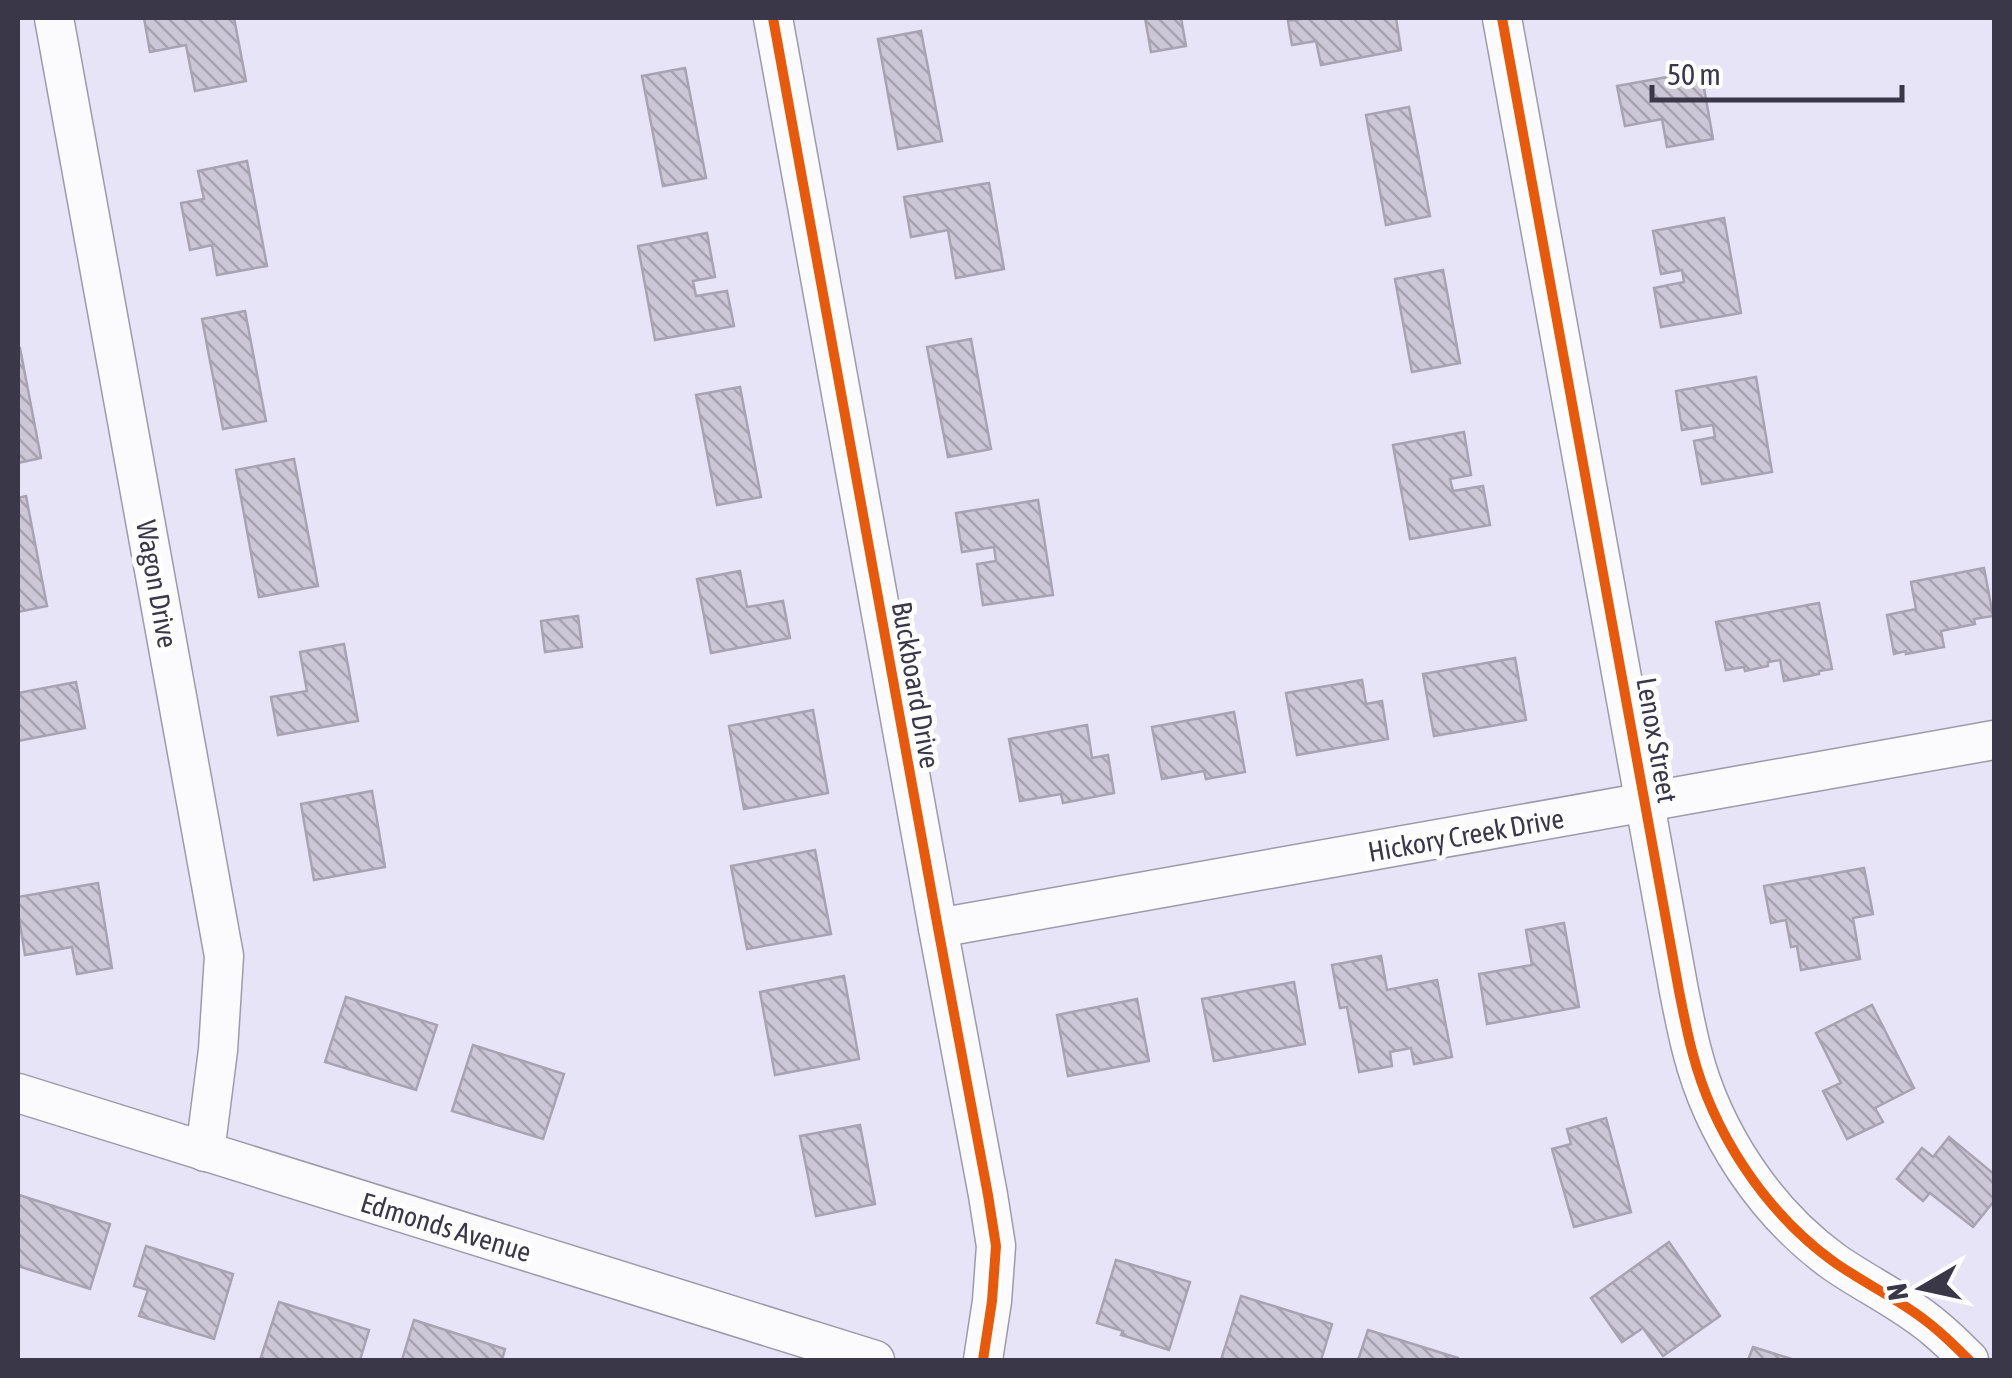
<svg xmlns="http://www.w3.org/2000/svg" width="2012" height="1378" font-family="'Asap Condensed',sans-serif">
  <defs>
    <pattern id="building-back-hatch" width="6" height="6" patternUnits="userSpaceOnUse" patternTransform="scale(2.5)"><rect width="6" height="6" fill="#ccc7d6"/><path d="M-1 5l2 2M0 0l6 6M5-1l2 2" fill="none" stroke="#a7a2b0"/></pattern>
  </defs>
  <rect width="100%" height="100%" fill="#e6e4f6"/>
  <g fill="url(#building-back-hatch)" stroke="#a8a3b2" stroke-width="2.5">
    <polygon points="144,18 234,18 246,81 195,91 186,45 150,52"/>
    <polygon points="1145,18 1181,18 1186,46 1151,52"/>
    <polygon points="1306,18 1396,18 1401,50 1321,65 1316,41 1292,45 1288,21"/>
    <polygon points="921,31 942,141 898,149 878,39"/>
    <polygon points="685,68 706,178 663,186 642,76"/>
    <polygon points="1701,71 1713,139 1667,147 1662,119 1625,126 1617,86"/>
    <polygon points="1409,107 1430,216 1386,225 1366,115"/>
    <polygon points="247,161 267,266 217,275 212,245 190,250 181,203 204,199 198,171"/>
    <polygon points="989,183 1004,269 956,278 948,230 911,237 904,197"/>
    <polygon points="1724,218 1741,313 1661,327 1654,288 1684,282 1682,270 1661,274 1653,231"/>
    <polygon points="707,233 715,277 693,281 696,296 727,291 734,326 655,340 638,246"/>
    <polygon points="1443,270 1460,363 1412,372 1395,279"/>
    <polygon points="245,311 266,421 223,429 202,319"/>
    <polygon points="971,339 991,449 948,457 927,347"/>
    <polygon points="18,348 20,348 41,458 18,463"/>
    <polygon points="1756,377 1772,472 1702,484 1694,441 1715,437 1713,425 1682,430 1676,391"/>
    <polygon points="740,387 761,497 717,505 696,395"/>
    <polygon points="1464,432 1471,475 1450,479 1453,491 1483,486 1490,525 1410,539 1393,445"/>
    <polygon points="294,459 318,586 259,597 236,470"/>
    <polygon points="26,496 47,606 18,612 18,498"/>
    <polygon points="1038,500 1053,595 983,605 977,564 996,561 994,547 962,552 956,513"/>
    <polygon points="1984,568 1993,616 1974,619 1975,624 1941,631 1944,647 1906,654 1906,651 1894,654 1887,615 1916,609 1911,582"/>
    <polygon points="740,571 747,607 783,601 790,638 711,653 697,579"/>
    <polygon points="1819,603 1832,669 1819,671 1819,674 1784,681 1780,660 1768,662 1768,666 1745,671 1744,667 1726,670 1716,622"/>
    <polygon points="578,616 582,647 545,652 541,621"/>
    <polygon points="344,644 358,721 278,735 271,697 307,691 300,652"/>
    <polygon points="1515,658 1526,720 1434,736 1423,674"/>
    <polygon points="1362,680 1366,704 1382,701 1388,739 1297,755 1286,693"/>
    <polygon points="76,682 85,728 18,741 18,693"/>
    <polygon points="813,710 828,793 744,809 729,726"/>
    <polygon points="1234,712 1245,772 1206,779 1204,771 1162,779 1152,727"/>
    <polygon points="1087,725 1092,758 1108,755 1114,793 1063,803 1061,794 1020,801 1009,739"/>
    <polygon points="372,791 385,867 314,880 301,804"/>
    <polygon points="815,850 831,934 747,949 731,866"/>
    <polygon points="1864,868 1873,914 1853,918 1860,959 1801,970 1797,946 1791,947 1786,920 1771,923 1764,886"/>
    <polygon points="98,883 112,968 77,974 72,947 25,955 18,912 18,897"/>
    <polygon points="1564,923 1579,1007 1487,1024 1479,974 1532,965 1526,930"/>
    <polygon points="1381,956 1387,990 1437,980 1452,1057 1414,1064 1411,1048 1390,1052 1392,1066 1359,1072 1347,1007 1340,1008 1332,965"/>
    <polygon points="844,976 859,1059 775,1075 760,992"/>
    <polygon points="1294,982 1305,1044 1214,1061 1202,999"/>
    <polygon points="346,997 437,1025 416,1090 325,1062"/>
    <polygon points="1137,999 1149,1061 1068,1076 1057,1015"/>
    <polygon points="1872,1005 1914,1088 1875,1108 1883,1122 1847,1139 1823,1091 1841,1083 1816,1033"/>
    <polygon points="473,1045 564,1074 543,1139 452,1111"/>
    <polygon points="1606,1118 1631,1212 1574,1227 1552,1149 1571,1144 1567,1129"/>
    <polygon points="860,1125 875,1204 816,1216 800,1136"/>
    <polygon points="1949,1137 1994,1174 1994,1201 1973,1227 1930,1193 1923,1201 1897,1179 1922,1148 1933,1157"/>
    <polygon points="19,1195 110,1224 90,1289 18,1266"/>
    <polygon points="1669,1242 1720,1316 1663,1356 1643,1328 1622,1342 1591,1298"/>
    <polygon points="146,1246 233,1274 214,1339 139,1316 148,1290 134,1286"/>
    <polygon points="1116,1260 1190,1282 1169,1350 1121,1335 1123,1331 1097,1323"/>
    <polygon points="1241,1296 1332,1324 1321,1360 1221,1360"/>
    <polygon points="279,1302 369,1330 360,1360 260,1360"/>
    <polygon points="414,1320 505,1349 502,1360 402,1360"/>
    <polygon points="1368,1330 1458,1358 1458,1360 1358,1360"/>
    <polygon points="1753,1347 1795,1360 1748,1360"/>
  </g>
  <g fill="none" stroke-linecap="round" stroke-linejoin="round">
    <defs>
      <g id="street">
        <polyline points="54,18 224,956 218,1050 205,1152"/>
        <polyline points="773,18 938,928 988,1195 996,1246 992,1301 983,1360"/>
        <path d="M1502,18L1679,991C1683,1011 1687,1032 1692,1051C1713,1133 1765,1212 1834,1262C1867,1285 1906,1303 1936,1329C1948,1339 1959,1350 1969,1360"/>
        <polyline points="938,928 1994,740"/>
        <polyline points="18,1093 875,1360"/>
      </g>
    </defs>
    <use href="#street" stroke="#9d9baa" stroke-width="41"/>
    <use href="#street" stroke="#fbfbfe" stroke-width="38"/>
    <defs>
      <g id="cycleway">
        <polyline points="773,18 938,928 988,1195 996,1246 992,1301 983,1360"/>
        <path d="M1502,18L1679,991C1683,1011 1687,1032 1692,1051C1713,1133 1765,1212 1834,1262C1867,1285 1906,1303 1936,1329C1948,1339 1959,1350 1969,1360"/>
      </g>
    </defs>
    <use href="#cycleway" stroke="#fff" stroke-width="16"/>
    <use href="#cycleway" stroke="#e8590c" stroke-width="10"/>
  </g>
  <g text-anchor="middle" dominant-baseline="central" stroke-width="10" stroke-linejoin="round" paint-order="stroke">
    <g font-size="28" fill="#393748" stroke="#fff">
      <text transform="translate(157 584) rotate(80)">Wagon Drive</text>
      <text transform="translate(916 685) rotate(80)">Buckboard Drive</text>
      <text transform="translate(1657 740) rotate(80)">Lenox Street</text>
      <text transform="translate(1466 835) rotate(-10)">Hickory Creek Drive</text>
      <text transform="translate(446 1227) rotate(17)">Edmonds Avenue</text>
    </g>
  </g>
  <rect width="2012" height="1378" fill="none" stroke="#393748" stroke-width="40"/>
  <g transform="translate(1922 1288) rotate(261)" stroke="#ffffff" stroke-width="8" paint-order="stroke">
  <path d="M0-8L18 38L0 25L-18 38Z" fill="#393748"/>
  <text y="-15" font-size="28" font-weight="bold" text-anchor="middle" fill="#393748">N</text>
  </g>
  <path d="M1652 85v15h250v-15" fill="none" stroke="#393748" stroke-width="5"/>
  <text x="1667" y="85" font-size="30" fill="#393748" stroke="#ffffff" stroke-width="8" paint-order="stroke">50 m</text>
</svg>
